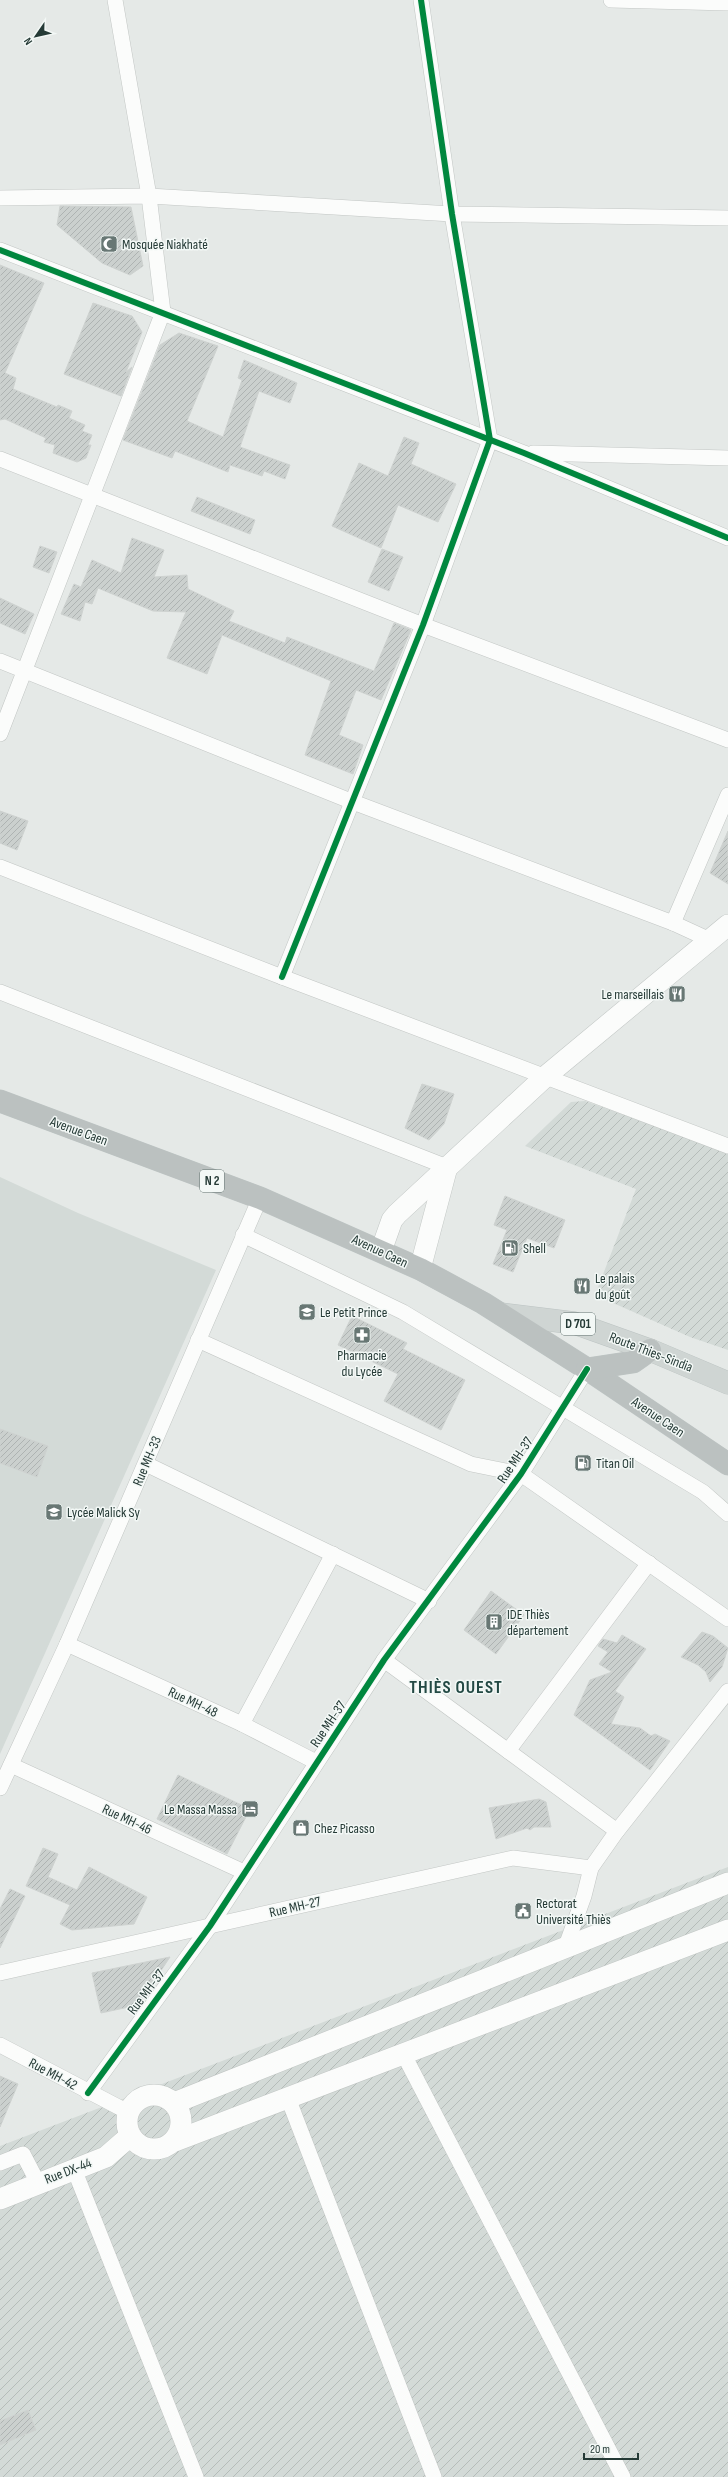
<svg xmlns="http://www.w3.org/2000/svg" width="728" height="2477" font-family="'Sofia Sans Condensed',sans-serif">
  <defs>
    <pattern id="industrial-furrows" width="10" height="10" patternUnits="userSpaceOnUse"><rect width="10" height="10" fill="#d3dad7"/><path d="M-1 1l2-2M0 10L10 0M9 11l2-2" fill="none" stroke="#b5bcb9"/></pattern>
    <pattern id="building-hatch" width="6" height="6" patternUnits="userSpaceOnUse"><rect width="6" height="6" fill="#cbd0ce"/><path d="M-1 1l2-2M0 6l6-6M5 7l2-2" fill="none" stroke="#aeb3b2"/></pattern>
  </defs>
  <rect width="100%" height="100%" fill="#e5e9e7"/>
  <polygon fill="#d3dad7" points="0,1177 78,1213 216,1270 0,1754"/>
  <g fill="url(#industrial-furrows)">
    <polygon points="585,1101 728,1152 728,1350 690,1337 595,1295 636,1189 525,1146 571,1102"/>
    <polygon points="728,1867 728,2477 0,2477 0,2146"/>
  </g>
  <g fill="url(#building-hatch)" stroke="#ced2d0">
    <polygon points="60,206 131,207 143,266 130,275 102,263 57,225"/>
    <polygon points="0,265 44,283 5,373 16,378 13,389 57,407 58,405 72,411 69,418 85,425 82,431 92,435 88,445 91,445 86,458 77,462 53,453 55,445 44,442 46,438 5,419 0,420"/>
    <polygon points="93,303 132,316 142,332 126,372 132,367 121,396 64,374"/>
    <polygon points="179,333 218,346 187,421 223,437 242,380 238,378 244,360 297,383 290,403 259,391 240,447 290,465 285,479 264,471 262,476 230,465 228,472 175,451 172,458 123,440 160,345"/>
    <polygon points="404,437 419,443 411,464 456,484 438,522 398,505 381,548 332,526 359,463 388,476"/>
    <polygon points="197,497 255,520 250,534 191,511"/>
    <polygon points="132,538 164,550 154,577 187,575 188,589 234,611 229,621 285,643 287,637 374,671 394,623 411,630 381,700 356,690 339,735 363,745 353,774 305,755 331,681 222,635 207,674 167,658 186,612 153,611 98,588 92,604 85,602 80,621 61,614 74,584 81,587 92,560 121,573"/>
    <polygon points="40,546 57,552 49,573 33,567"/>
    <polygon points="382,549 403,557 389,591 368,582"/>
    <polygon points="0,598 34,614 25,634 0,623"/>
    <polygon points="0,811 28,821 17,850 0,843"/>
    <polygon points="728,831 728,884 710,873"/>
    <polygon points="422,1084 454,1094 444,1124 429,1140 405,1128"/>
    <polygon points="505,1196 565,1220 554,1248 527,1238 513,1272 493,1264 507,1230 494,1225"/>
    <polygon points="352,1316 407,1343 403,1349 465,1380 441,1430 384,1401 398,1374 338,1345"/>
    <polygon points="0,1429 48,1446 37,1477 0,1463"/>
    <polygon points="491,1591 524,1615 496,1654 464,1630"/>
    <polygon points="702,1632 713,1636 728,1648 722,1667 710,1682 706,1672 698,1665 681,1657"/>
    <polygon points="622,1635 646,1649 615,1691 624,1697 611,1724 640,1728 651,1736 655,1734 670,1741 650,1770 574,1715 590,1680 612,1672 599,1664 608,1652 598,1646 603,1639 617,1643"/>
    <polygon points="178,1775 250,1809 227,1854 157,1819"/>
    <polygon points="539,1799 546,1802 551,1827 534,1827 530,1830 527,1828 496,1839 489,1808"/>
    <polygon points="43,1848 58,1854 48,1877 77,1890 89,1867 147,1897 134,1924 72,1930 60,1924 70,1905 26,1886"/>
    <polygon points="10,1889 25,1896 0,1948 0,1909"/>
    <polygon points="170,1957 138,2005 101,2013 92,1973"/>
    <polygon points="0,2076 18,2084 0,2127"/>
    <polygon points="28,2410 36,2430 0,2445 0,2421"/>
  </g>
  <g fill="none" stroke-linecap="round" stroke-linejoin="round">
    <defs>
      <g id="street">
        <polyline points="611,0 728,3"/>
        <polyline points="0,198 149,196 452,214 728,218"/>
        <polyline points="0,250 524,453 728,538"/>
        <polyline points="533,453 728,458"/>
        <polyline points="0,459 423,625 728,740"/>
        <polyline points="0,661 353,802 673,923 710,940"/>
        <polyline points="0,734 163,312 149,196 115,0"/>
        <polyline points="0,867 282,977 728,1146"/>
        <polyline points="673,923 728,795"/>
        <polyline points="282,977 423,625 490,440 452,214 421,0"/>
        <polyline points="0,992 447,1167"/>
        <polyline points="243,1235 403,1312 703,1492 728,1514"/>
        <polyline points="198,1340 471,1464 521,1474 728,1619"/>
        <polyline points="146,1464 429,1601"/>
        <polyline points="67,1644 242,1724 316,1762"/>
        <polyline points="384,1660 617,1831"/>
        <polyline points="242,1724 333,1554"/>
        <polyline points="508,1751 649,1563"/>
        <polyline points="11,1765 244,1872"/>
        <polyline points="0,1788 67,1644 260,1198"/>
        <polyline points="566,1946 584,1896 591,1868 617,1831 728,1691"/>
        <polyline points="0,1973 513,1858 591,1868"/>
        <polyline points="0,2045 128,2112"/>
        <polyline points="404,2055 623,2477"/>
        <polyline points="88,2093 210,1926 384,1660 521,1474 587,1369"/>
        <polyline points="288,2098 434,2477"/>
        <polyline points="0,2163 23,2154 38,2183"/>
        <polyline points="74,2169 196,2477"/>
      </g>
      <g id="secondary">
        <polyline points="381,1251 392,1220 397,1214 546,1076 728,925"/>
        <polyline points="420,1269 447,1167"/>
        <circle cx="154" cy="2122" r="27"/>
        <polyline points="174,2103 728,1883"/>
        <polyline points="175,2141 728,1930"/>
        <polyline points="0,2199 106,2157 130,2136"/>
      </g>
      <polyline id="primary" points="501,1314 574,1323 650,1350 728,1383"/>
      <g id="highway">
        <polyline points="0,1101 260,1198 420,1269 483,1303 587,1369 728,1464"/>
        <polyline points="587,1369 633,1362 650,1350"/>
      </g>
    </defs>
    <use href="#street" stroke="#c2c6c4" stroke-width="16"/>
    <use href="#secondary" stroke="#c1c6c4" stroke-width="22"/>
    <use href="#primary" stroke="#bdc4c3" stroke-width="23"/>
    <use href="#highway" stroke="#bdc4c3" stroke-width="23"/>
    <use href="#street" stroke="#fbfcfb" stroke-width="15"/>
    <use href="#secondary" stroke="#fbfcfb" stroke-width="21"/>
    <use href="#primary" stroke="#cfd5d3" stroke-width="22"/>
    <use href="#highway" stroke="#bbc1c0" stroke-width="22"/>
    <defs>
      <g id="cycleway">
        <polyline points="0,250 524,453 728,538"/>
        <polyline points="282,977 423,625 490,440 452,214 421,0"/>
        <polyline points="88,2093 210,1926 384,1660 521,1474 587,1369"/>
      </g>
    </defs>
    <use href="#cycleway" stroke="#f3f8f6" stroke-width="8"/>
    <use href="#cycleway" stroke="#00873e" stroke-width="6"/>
  </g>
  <defs>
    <symbol id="mosque-square" viewBox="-11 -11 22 22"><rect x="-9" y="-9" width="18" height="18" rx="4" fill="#687774" stroke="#f3f8f6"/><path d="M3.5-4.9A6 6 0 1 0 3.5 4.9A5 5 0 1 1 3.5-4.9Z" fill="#fff"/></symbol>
    <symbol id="restaurant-square" viewBox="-11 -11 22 22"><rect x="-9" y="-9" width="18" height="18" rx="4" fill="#687774" stroke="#f3f8f6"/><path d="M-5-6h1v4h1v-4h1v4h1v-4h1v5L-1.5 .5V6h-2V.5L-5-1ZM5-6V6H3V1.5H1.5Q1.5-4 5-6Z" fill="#fff"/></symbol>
    <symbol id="fuel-square" viewBox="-11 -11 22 22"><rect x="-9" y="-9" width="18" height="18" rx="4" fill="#687774" stroke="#f3f8f6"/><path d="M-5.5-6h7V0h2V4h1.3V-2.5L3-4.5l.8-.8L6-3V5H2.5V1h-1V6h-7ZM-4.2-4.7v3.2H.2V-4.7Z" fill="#fff"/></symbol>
    <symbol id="school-square" viewBox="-11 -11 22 22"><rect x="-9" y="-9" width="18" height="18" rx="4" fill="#687774" stroke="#f3f8f6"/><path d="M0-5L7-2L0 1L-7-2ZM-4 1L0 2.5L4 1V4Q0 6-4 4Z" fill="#fff"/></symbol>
    <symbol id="pharmacy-square" viewBox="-11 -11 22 22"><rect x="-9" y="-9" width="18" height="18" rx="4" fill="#687774" stroke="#f3f8f6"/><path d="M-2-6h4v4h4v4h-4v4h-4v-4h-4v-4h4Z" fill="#fff"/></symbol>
    <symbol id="building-square" viewBox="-11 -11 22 22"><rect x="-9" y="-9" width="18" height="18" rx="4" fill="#687774" stroke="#f3f8f6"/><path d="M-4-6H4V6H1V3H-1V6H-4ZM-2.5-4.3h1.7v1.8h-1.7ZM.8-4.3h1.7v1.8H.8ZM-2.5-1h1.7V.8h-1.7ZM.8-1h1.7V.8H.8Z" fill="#fff"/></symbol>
    <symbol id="hotel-square" viewBox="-11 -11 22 22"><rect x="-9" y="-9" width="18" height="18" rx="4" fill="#687774" stroke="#f3f8f6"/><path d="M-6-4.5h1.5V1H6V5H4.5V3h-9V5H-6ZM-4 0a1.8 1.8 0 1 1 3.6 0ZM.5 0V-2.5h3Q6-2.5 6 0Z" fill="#fff"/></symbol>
    <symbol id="shop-square" viewBox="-11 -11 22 22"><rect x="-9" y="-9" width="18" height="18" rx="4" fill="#687774" stroke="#f3f8f6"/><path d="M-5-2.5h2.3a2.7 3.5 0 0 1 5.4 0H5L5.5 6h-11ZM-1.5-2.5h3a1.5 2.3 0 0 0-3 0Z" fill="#fff"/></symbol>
    <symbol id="civic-square" viewBox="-11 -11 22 22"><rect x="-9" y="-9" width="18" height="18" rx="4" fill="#687774" stroke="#f3f8f6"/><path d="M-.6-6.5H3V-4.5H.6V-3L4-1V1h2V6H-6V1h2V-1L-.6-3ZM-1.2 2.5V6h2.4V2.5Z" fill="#fff"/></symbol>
  </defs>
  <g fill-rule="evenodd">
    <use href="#mosque-square" x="99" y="234" width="20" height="20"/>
    <use href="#restaurant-square" x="667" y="984" width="20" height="20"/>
    <use href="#fuel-square" x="500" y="1238" width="20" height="20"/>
    <use href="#restaurant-square" x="572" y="1276" width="20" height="20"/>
    <use href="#school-square" x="297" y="1302" width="20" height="20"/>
    <use href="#pharmacy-square" x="352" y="1325" width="20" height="20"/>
    <use href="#fuel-square" x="573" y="1453" width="20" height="20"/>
    <use href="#school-square" x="44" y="1502" width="20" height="20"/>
    <use href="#building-square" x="484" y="1612" width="20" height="20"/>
    <use href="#hotel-square" x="240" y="1799" width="20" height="20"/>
    <use href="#shop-square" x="291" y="1818" width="20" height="20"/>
    <use href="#civic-square" x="513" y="1901" width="20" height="20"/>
  </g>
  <g text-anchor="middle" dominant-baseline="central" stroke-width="3" stroke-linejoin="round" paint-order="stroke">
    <g fill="#f3f8f6" stroke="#637370" stroke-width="1">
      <rect x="200" y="1170" width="24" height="22" rx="3"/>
      <rect x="561" y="1313" width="34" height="22" rx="3"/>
    </g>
    <g font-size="13" font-weight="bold" fill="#253a36">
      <text x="212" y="1181">N 2</text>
      <text x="578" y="1324">D 701</text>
    </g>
    <g font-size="14" fill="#253a36" stroke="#f3f8f6" text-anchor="start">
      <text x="122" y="244">Mosquée Niakhaté</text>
      <text x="664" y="994" text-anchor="end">Le marseillais</text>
      <text x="523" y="1248">Shell</text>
      <text x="595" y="1278">Le palais<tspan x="595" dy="16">du goût</tspan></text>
      <text x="320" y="1312">Le Petit Prince</text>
      <text x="362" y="1355" text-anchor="middle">Pharmacie<tspan x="362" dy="16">du Lycée</tspan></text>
      <text x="596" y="1463">Titan Oil</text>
      <text x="67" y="1512">Lycée Malick Sy</text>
      <text x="507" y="1614">IDE Thiès<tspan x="507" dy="16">département</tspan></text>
      <text x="237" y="1809" text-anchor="end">Le Massa Massa</text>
      <text x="314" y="1828">Chez Picasso</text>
      <text x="536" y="1903">Rectorat<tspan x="536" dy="16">Université Thiès</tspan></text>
    </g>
    <g font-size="14" fill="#253a36" stroke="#f3f8f6">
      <text transform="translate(79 1131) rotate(20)">Avenue Caen</text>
      <text transform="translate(380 1251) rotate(25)">Avenue Caen</text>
      <text transform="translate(651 1352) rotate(21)">Route Thies-Sindia</text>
      <text transform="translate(658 1417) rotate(34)">Avenue Caen</text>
      <text transform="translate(515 1460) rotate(-56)">Rue MH-37</text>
      <text transform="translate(147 1461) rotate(-67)">Rue MH-33</text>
      <text transform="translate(193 1702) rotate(25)">Rue MH-48</text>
      <text transform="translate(328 1724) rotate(-56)">Rue MH-37</text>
      <text transform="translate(127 1819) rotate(25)">Rue MH-46</text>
      <text transform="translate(295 1907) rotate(-13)">Rue MH-27</text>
      <text transform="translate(146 1992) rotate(-53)">Rue MH-37</text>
      <text transform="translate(53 2074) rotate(28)">Rue MH-42</text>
      <text transform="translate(68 2171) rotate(-21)">Rue DX-44</text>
    </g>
    <g font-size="18" font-weight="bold" letter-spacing="1" fill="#234944" stroke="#f3f8f6">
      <text x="456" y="1687">THIÈS OUEST</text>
    </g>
  </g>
  <g transform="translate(36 36) rotate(236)" stroke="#f3f8f6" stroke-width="3" paint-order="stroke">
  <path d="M0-3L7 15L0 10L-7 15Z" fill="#253a36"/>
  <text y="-6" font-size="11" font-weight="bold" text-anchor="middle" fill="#253a36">N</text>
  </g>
  <path d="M584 2453v6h54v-6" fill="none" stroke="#253a36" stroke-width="2"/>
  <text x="590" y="2453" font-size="12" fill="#253a36" stroke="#f3f8f6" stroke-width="3" paint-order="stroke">20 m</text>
</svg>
